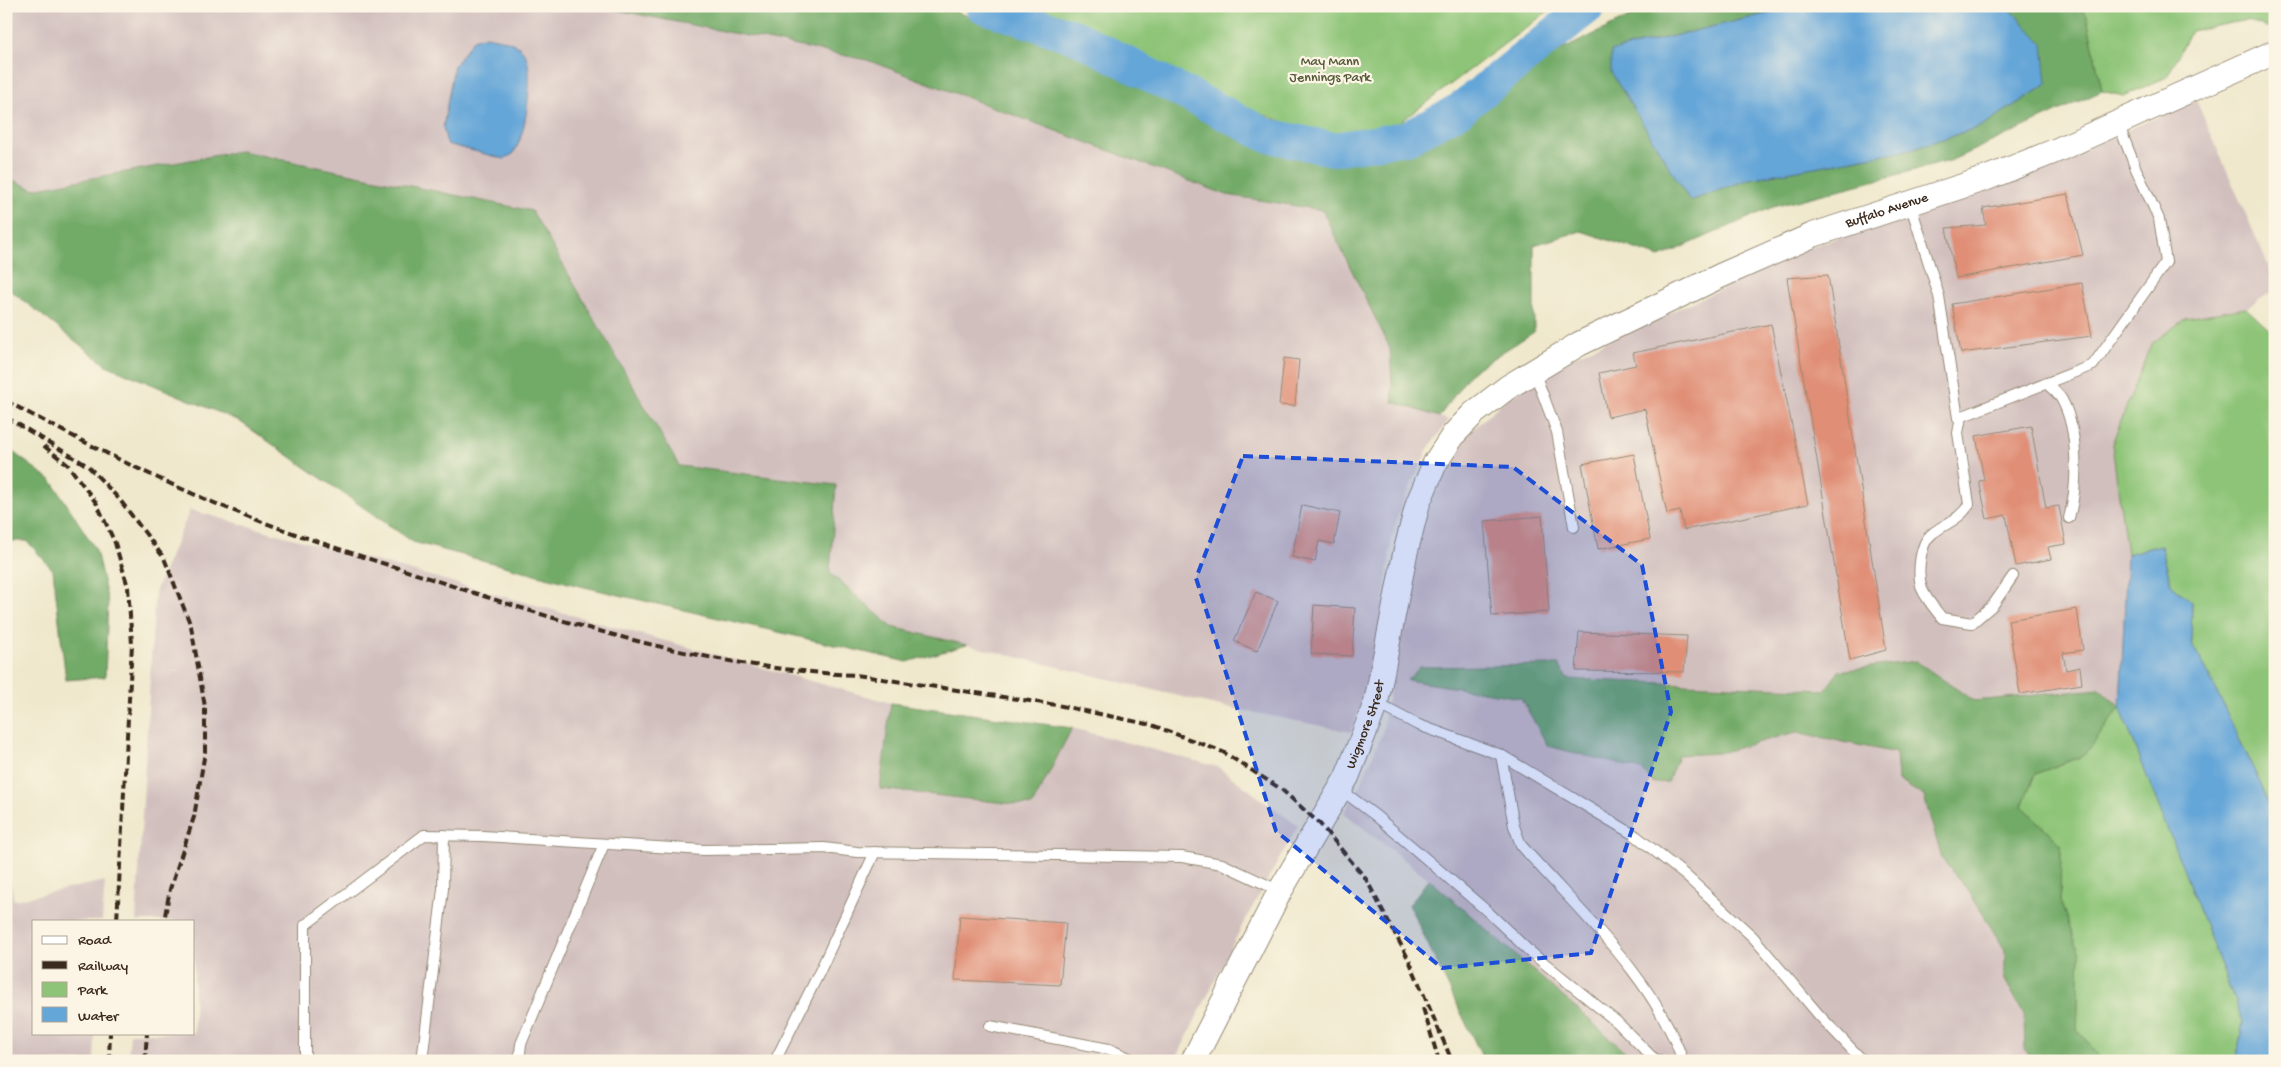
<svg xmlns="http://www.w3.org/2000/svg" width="2281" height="1067" font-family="'Gochi Hand',sans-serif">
  <rect width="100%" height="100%" fill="#fcf5e5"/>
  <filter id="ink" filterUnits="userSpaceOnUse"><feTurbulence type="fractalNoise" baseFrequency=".02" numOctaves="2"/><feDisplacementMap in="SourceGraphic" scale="10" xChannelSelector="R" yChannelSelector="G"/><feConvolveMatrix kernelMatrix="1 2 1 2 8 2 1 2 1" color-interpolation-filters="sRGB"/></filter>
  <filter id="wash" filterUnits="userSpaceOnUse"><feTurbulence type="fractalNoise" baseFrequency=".0096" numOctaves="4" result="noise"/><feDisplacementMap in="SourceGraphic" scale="20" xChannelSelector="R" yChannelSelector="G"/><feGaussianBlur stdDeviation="1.12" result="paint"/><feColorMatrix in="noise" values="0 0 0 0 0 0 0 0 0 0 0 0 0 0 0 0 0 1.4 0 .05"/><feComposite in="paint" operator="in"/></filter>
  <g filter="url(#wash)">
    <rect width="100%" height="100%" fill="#efe8cc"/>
    <g fill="#d1bfbe">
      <polygon points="6,6 597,6 867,60 1227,195 1322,210 1390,348 1393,402 1449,420 1429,447 1401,506 1392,537 1377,653 1367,690 1351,732 1216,705 892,627 830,573 836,485 679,466 532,211 240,151 33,189 6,177"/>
      <polygon points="2196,100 2275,281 2275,290 2246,308 2186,318 2151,344 2112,444 2127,554 2120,707 2100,689 1974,701 1916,661 1825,690 1567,679 1408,680 1521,698 1548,746 1642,770 1668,782 1678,755 1719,753 1796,732 1896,753 1898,780 1924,796 1942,859 1970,893 2005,950 2005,980 2024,1014 2025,1049 2033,1061 1636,1061 1429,879 1344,813 1361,783 1382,734 1416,539 1445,464 1470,432 1506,399 1577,355 1819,244 2019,178"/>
      <polygon points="190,510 891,703 880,789 1032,806 1072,728 1218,767 1298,826 1245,920 1175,1061 128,1061 130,1033 194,1033 194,921 136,921 155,592"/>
      <polygon points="6,859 14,900 105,881 102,921 34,921 34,1033 95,1033 94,1061 6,1061"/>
    </g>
    <g fill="#8dc477" stroke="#64774a">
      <polygon points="1024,6 1555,6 1399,123 1325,136 1220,100 1076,23"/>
      <polygon points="2080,6 2268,6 2275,10 2275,28 2272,29 2247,20 2191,31 2167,77 2123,96 2102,91 2087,18"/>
      <polygon points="2246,308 2275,335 2275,821 2261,785 2205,667 2191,643 2192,602 2171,584 2161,545 2127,554 2112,444 2151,344 2186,318"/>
      <polygon points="2120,707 2243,1022 2236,1061 2103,1061 2077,1029 2080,954 2060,901 2061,844 2022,806 2035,774 2085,755"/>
    </g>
    <g fill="#72aa68" stroke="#566a43">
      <polygon points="597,6 938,6 1072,49 1260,145 1338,163 1421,150 1555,53 1652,6 1799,6 1611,51 1690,201 1749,179 1907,150 1980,127 2047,84 2011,10 2001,6 2080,6 2087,18 2102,91 1950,161 1773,207 1660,257 1581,231 1534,245 1534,332 1471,372 1439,417 1393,402 1390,348 1322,210 1227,195 867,60"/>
      <polygon points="240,151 532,211 679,466 836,485 830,573 892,627 967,645 907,662 576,585 413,542 239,421 106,365 6,287 6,177 33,189"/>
      <polygon points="6,447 52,481 96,550 108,602 105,677 66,680 53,570 27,541 6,541"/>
      <polygon points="1916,661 1974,701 2100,689 2120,707 2085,755 2035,774 2022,806 2061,844 2060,901 2080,954 2077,1029 2103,1061 2033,1061 2025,1049 2024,1014 2005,980 2005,950 1970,893 1942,859 1924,796 1898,780 1896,753 1796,732 1719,753 1678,755 1668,782 1654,783 1642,770 1548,746 1521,698 1407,680 1420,667 1559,665 1567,679 1825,690 1839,671"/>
      <polygon points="891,703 1072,728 1032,806 880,789"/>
      <polygon points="1429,879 1636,1061 1484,1061 1409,905"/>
    </g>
    <g fill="#65a6d8" stroke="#50687b">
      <polygon points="1799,6 2001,6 2011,10 2043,44 2047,84 1980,127 1907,150 1749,179 1690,201 1611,72 1611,51"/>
      <path d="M486,36C500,39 519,41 526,56C533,72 527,119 521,136C520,142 516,148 513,154L504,159L447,144L443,127L454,66L473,40Z"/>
      <polygon points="2161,545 2171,584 2192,602 2191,643 2205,667 2261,785 2275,821 2275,1061 2236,1061 2243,1022 2120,707 2127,554"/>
    </g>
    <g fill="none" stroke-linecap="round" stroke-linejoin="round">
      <polyline stroke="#65a6d8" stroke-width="34" points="982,6 1078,38 1266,135 1333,149 1407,138 1459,110 1589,6"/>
    </g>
    <g id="blocks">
      <g fill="#e08e76">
        <polygon points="2068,194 2083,255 1956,278 1946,228 1986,225 1983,208"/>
        <polygon points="1828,275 1886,650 1850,660 1787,278"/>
        <polygon points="2082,283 2092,336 1961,353 1952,304"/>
        <polygon points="1771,324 1808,504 1684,530 1680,511 1667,514 1645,409 1608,417 1599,373 1636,365 1633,353"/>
        <polygon points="1284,358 1299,360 1295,406 1279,405"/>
        <polygon points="2031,426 2046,508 2059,506 2066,544 2048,547 2051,559 2016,566 2006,515 1987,519 1979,481 1984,480 1976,436"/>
        <polygon points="1634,454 1650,539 1598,549 1582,464"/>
        <polygon points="1302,505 1340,513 1334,544 1319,541 1315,562 1292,557"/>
        <polygon points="1542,516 1549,612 1492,616 1484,521"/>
        <polygon points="1256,592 1278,601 1257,651 1234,641"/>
        <polygon points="1314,605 1355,608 1352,656 1311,654"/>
        <polygon points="2077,609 2083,650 2063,653 2066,670 2080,667 2082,684 2020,694 2008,620"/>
        <polygon points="1579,632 1687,636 1684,672 1576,671"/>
        <polygon points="960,916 1066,923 1060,985 955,980"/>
      </g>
    </g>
  </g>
  <g filter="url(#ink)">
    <use href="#blocks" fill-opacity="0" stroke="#958975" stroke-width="1"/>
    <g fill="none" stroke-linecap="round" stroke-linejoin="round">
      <defs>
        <g id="service">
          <polyline points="1910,203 1939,296 1958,418 2093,365 2166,262 2159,219 2136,169 2118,123"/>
          <polyline points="1534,371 1557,432 1574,527"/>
          <path d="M2046,383C2051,388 2059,394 2062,400C2079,431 2078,486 2069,518"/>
          <path d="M1961,417L1958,433L1969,504C1961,519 1946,523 1933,533C1919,543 1917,574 1922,589C1926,599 1935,609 1942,618L1972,623L1993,605L2013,576"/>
          <path d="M1376,703L1416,724L1501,755L1514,826L1521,845C1579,912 1653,975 1683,1061"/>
          <polyline points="1501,755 1636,836 1685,875 1753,937 1819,1015 1863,1061"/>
          <polyline points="1340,789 1376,816 1487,911 1528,950 1617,1022 1651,1056 1658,1061"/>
          <polyline points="990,1026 1109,1049 1136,1061"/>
          <polyline points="305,1061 305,925 424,835 483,836 704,850 824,848 857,852 1182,857 1222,864 1280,891"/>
          <polyline points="422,1061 443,889 444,835"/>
          <polyline points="519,1061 521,1044 604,844"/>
          <polyline points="775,1061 820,971 875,852"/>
        </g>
        <g id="tertiary">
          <path id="s1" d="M1193,1061L1280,891L1347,777L1376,703L1405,554L1418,503L1435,463L1454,434L1474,413L1508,387L1579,344L1720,276L1813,235L1987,178L2055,151L2275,52"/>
        </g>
      </defs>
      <use href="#service" stroke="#958975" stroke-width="12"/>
      <use href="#tertiary" stroke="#958975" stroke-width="26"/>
      <use href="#service" stroke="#fff" stroke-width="10"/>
      <use href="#tertiary" stroke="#fff" stroke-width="24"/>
      <g stroke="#3b2a1e" stroke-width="4" stroke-dasharray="8 4" stroke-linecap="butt">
        <path d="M6,401C72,436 137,470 205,499C289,535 378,561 465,590C594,632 719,669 856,675L1057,705L1152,725L1223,752L1281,789L1320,824L1366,879L1409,960L1452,1061"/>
        <polyline points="6,417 88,466 120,500 164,558 191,626 205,707 205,752 194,817 170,889 164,921"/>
        <polyline points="44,446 68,465 97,504 115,543 128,587 132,644 117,921"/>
        <polyline points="1423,1008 1439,1061"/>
        <polyline points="109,1061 110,1033"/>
        <polyline points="145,1061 147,1033"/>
      </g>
    </g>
  </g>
  <path fill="#1d4ed8" fill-opacity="0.2" stroke="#1d4ed8" stroke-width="4" stroke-dasharray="10 6" stroke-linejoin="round" d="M1243,456L1513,467L1642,565L1671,712L1591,953L1442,968L1276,831L1196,578Z"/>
  <g text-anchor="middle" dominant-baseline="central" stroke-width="4.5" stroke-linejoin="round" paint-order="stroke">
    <g font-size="14" fill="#545839" stroke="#fcf5e5">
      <text x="1330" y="62">May Mann<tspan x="1330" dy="16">Jennings Park</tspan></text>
    </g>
    <g font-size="14" fill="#3b2a1e" stroke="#fcf5e5">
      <text stroke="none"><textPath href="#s1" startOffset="1176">Buffalo Avenue</textPath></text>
      <text stroke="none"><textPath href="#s1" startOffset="379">Wigmore Street</textPath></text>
    </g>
  </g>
  <rect width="2281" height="1067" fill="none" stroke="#fcf5e5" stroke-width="25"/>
  <rect x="32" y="920" width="162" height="115" fill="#fcf5e5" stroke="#afa495"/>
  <rect x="42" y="936" width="25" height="8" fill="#ffffff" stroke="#afa495"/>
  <text x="78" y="944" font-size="15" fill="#3b2a1e">Road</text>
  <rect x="42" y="961" width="25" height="8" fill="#3b2a1e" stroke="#afa495"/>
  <text x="78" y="970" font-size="15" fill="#3b2a1e">Railway</text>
  <rect x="42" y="982" width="25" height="15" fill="#8dc477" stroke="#afa495"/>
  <text x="78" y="994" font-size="15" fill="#3b2a1e">Park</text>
  <rect x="42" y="1007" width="25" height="15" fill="#65a6d8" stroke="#afa495"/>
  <text x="78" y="1020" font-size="15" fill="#3b2a1e">Water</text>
</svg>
